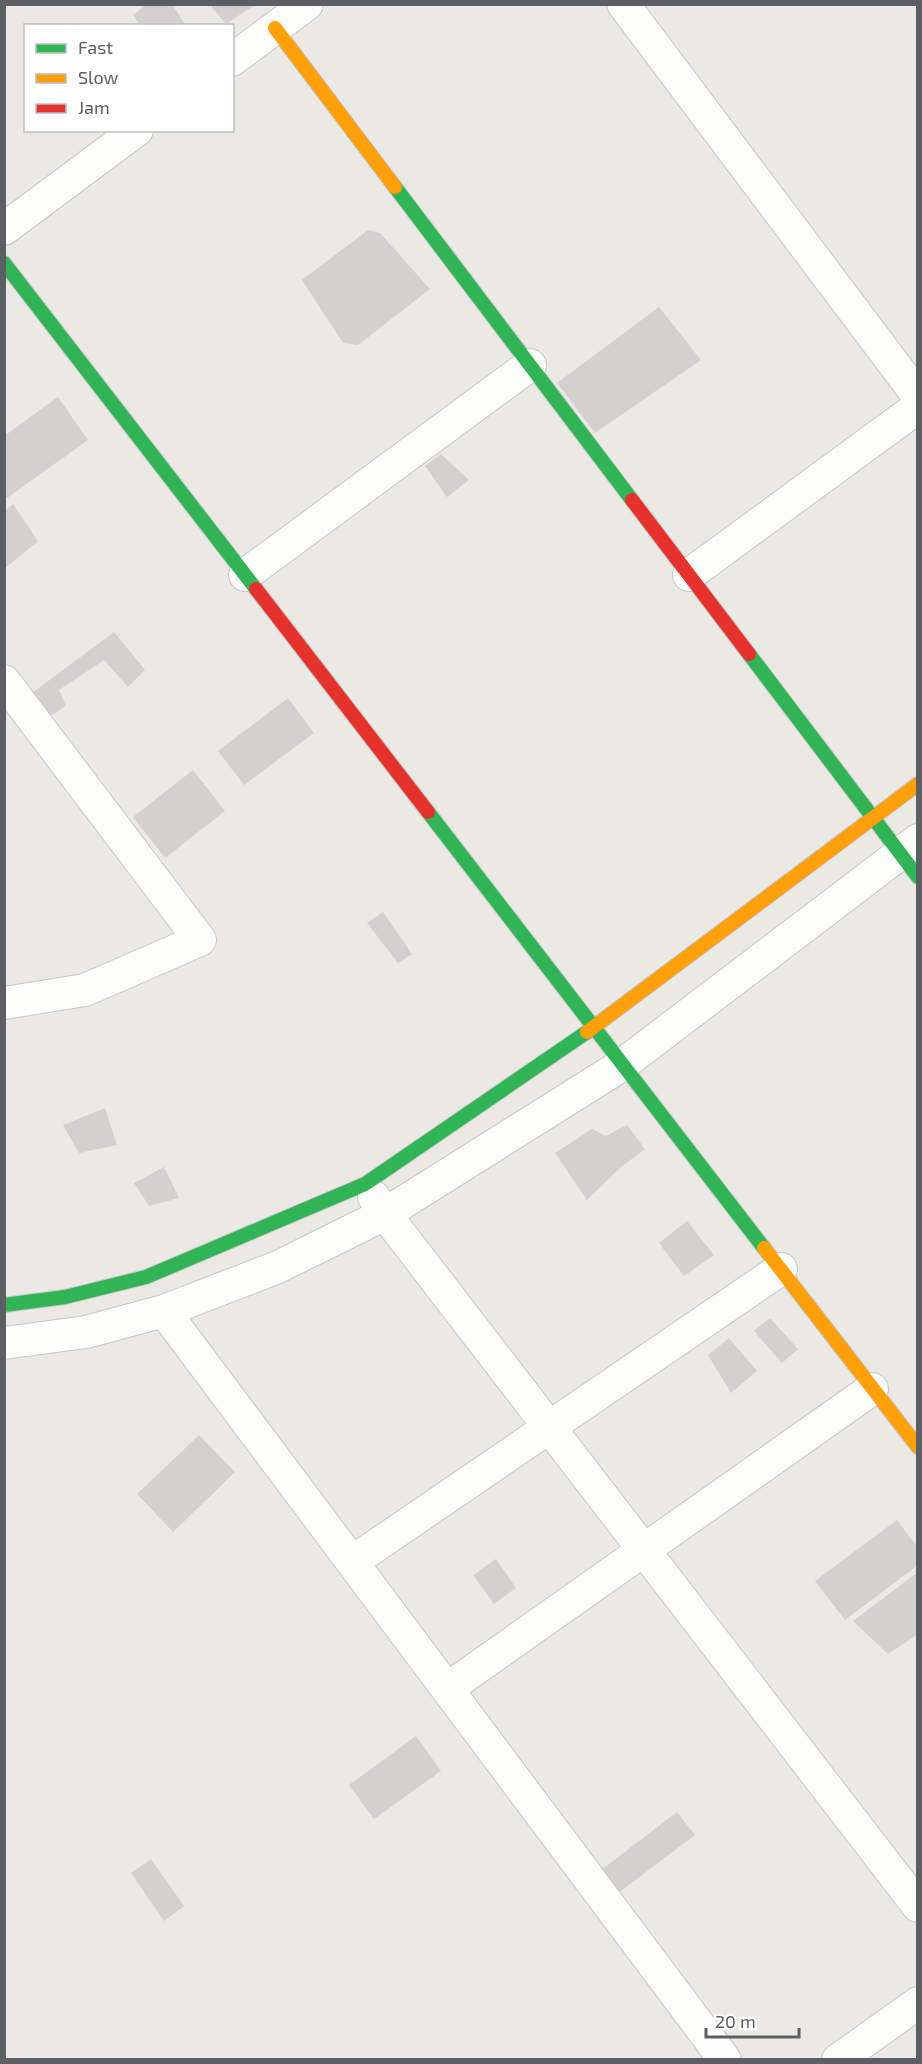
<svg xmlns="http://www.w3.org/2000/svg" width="922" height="2064" viewBox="0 0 922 2064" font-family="'Exo 2',sans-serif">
	<rect width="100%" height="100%" fill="#eae9e4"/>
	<path fill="#d2d1ce" d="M147 4H172L186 26H141L133 15Z
		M210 5H255L226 24Z
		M368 230 380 233 430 289 358 345 343 343 302 280Z
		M659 307 701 360 595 433 557 383Z
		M58 397 88 440 7 498 4 494V436Z
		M441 454 469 480 447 497 425 466Z
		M13 504 38 541 4 569V511Z
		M114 632 145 670 128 687 104 660 59 690 66 706 47 718 32 693Z
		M288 698 314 733 244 785 218 751Z
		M193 770 225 811 165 858 133 817Z
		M383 912 412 954 398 963 367 923Z
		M105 1108 117 1145 79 1153 63 1125Z
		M627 1125 645 1149 620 1168 587 1200 555 1153 592 1129 606 1136Z
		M164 1167 179 1198 149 1206 134 1183Z
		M687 1221 714 1255 684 1276 659 1243Z
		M770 1318 798 1349 782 1363 754 1331Z
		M729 1338 757 1371 731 1393 708 1355Z
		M199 1435 235 1472 173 1532 137 1494Z
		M897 1520 918 1548V1565L845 1620 815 1581Z
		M496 1559 516 1588 494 1604 473 1575Z
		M918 1572V1634L888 1654 853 1621Z
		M416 1736 441 1771 374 1819 349 1785Z
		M677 1812 695 1835 617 1894 600 1871Z
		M151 1859 184 1906 164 1921 131 1873Z"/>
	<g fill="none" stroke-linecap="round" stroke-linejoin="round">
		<defs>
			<path id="street" d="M623 4 918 396
				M232 60 307 4
				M4 229 137 130
				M245 575 530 365
				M689 575 918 407
				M4 681 200 940 85 990 4 1003
				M374 1197 385 1214 918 1906
				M164 1311 725 2060
				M4 1343 86 1332 164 1311 278 1267 385 1214 622 1065 918 840
				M352 1562 781 1269
				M447 1689 872 1389
				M838 2060 918 2003"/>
			<path id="fast" d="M395 187 632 500
				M4 263 256 589
				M749 654 918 877
				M428 812 764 1248
				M4 1305 65 1297 146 1277 365 1184 587 1032"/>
			<path id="slow" d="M275 28 395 187
				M587 1032 918 784
				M764 1248 918 1447"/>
			<path id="jam" d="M632 500 749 654
				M256 589 428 812"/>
		</defs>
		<use href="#street" stroke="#c7c7c7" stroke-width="34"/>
		<use href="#fast" stroke="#c6c7c6" stroke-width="16"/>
		<use href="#slow" stroke="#c6c7c6" stroke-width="16"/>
		<use href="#jam" stroke="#c6c7c6" stroke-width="16"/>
		<use href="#street" stroke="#fcfcfb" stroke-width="32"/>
		<use href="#fast" stroke="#30b455" stroke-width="14"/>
		<use href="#slow" stroke="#ff9f0a" stroke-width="14"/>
		<use href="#jam" stroke="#e5322d" stroke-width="14"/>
	</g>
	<rect width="922" height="2064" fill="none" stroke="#5b5e62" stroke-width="12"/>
	<rect x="24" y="24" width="210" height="108" fill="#ffffff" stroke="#bdbfc0" stroke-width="1.5"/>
	<rect x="36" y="44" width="30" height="9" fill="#30b455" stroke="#bdbfc0" stroke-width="1.5"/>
	<text x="78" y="54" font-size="18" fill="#5b5e62">Fast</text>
	<rect x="36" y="74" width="30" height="9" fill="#ff9f0a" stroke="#bdbfc0" stroke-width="1.5"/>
	<text x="78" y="84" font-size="18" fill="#5b5e62">Slow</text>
	<rect x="36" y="104" width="30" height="9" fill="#e5322d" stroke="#bdbfc0" stroke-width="1.5"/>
	<text x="78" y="114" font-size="18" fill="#5b5e62">Jam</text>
	<path d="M706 2028v9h93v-9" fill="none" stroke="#5b5e62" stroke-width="3"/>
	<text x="715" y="2028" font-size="18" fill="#5b5e62" stroke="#ffffff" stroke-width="4.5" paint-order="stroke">20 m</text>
</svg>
